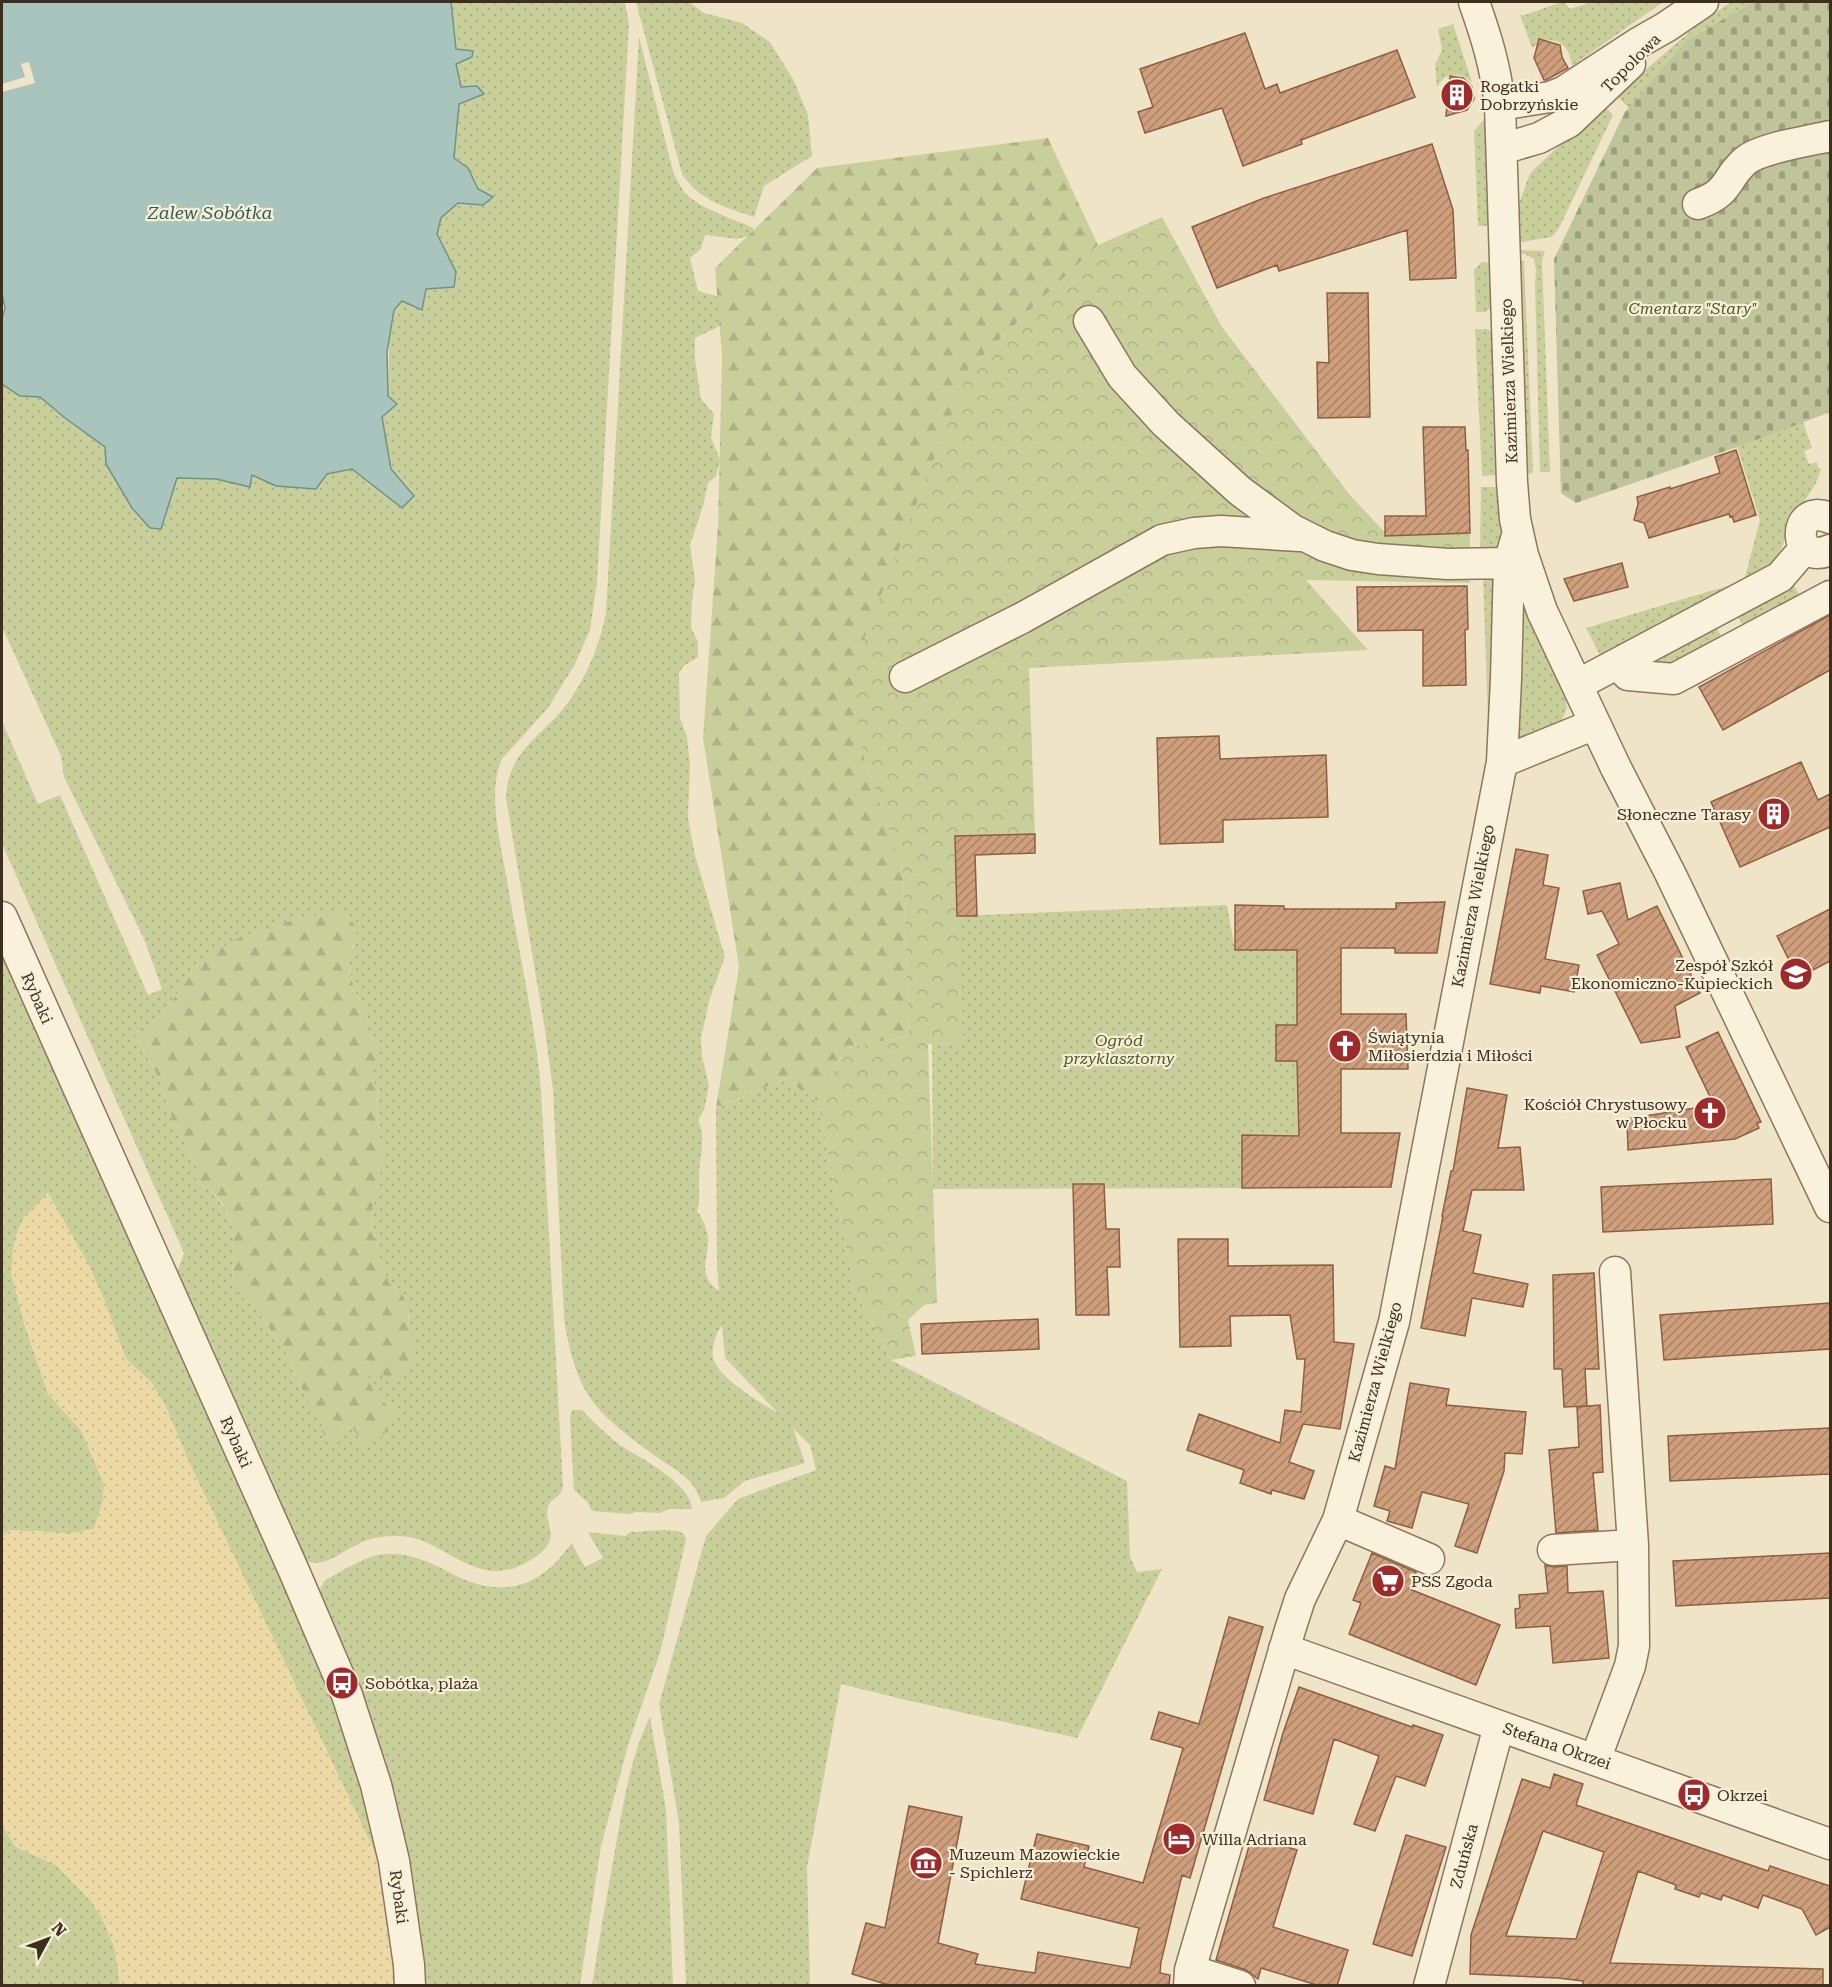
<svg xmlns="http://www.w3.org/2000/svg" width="1832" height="1987" viewBox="0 0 1832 1987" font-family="'Roboto Serif',serif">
	<defs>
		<pattern id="grass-dots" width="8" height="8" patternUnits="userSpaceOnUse" patternTransform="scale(1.5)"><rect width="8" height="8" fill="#c9cf9b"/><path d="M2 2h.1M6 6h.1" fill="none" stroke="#aeb285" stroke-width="1.8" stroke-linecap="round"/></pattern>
		<pattern id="forest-firs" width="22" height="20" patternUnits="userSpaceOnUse" patternTransform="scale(1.5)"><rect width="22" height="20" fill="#c9cf9b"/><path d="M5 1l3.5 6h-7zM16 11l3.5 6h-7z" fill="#aeb285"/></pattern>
		<pattern id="sand-dots" width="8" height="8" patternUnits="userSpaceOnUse" patternTransform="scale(1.5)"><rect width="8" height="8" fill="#ecd9a5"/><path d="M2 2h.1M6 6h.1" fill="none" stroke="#cbbb8e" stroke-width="1.8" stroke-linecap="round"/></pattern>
		<pattern id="cemetery-stones" width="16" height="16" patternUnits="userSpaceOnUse" patternTransform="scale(1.5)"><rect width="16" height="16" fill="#bfc49a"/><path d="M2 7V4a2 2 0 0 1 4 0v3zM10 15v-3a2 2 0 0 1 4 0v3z" fill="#9ca07d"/></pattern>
		<pattern id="park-crowns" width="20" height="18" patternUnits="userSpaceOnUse" patternTransform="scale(1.5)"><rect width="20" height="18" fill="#c9cf9b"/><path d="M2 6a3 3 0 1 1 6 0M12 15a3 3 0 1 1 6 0" fill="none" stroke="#aeb285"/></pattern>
		<pattern id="building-hatch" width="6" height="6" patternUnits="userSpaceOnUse" patternTransform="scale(1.5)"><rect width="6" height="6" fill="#cf9f7d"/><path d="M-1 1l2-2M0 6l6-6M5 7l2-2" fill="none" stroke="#a98266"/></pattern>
	</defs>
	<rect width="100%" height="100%" fill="#f0e4c8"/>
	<path fill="url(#grass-dots)" fill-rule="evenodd" d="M451 2H625L629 24 597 582 590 630 575 664 548 708 502 759C486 794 502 848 508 886 519 954 535 1021 541 1090L563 1486C562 1497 551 1498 548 1507 544 1519 555 1532 549 1543 545 1550 536 1557 529 1561 475 1594 444 1535 397 1536 387 1536 375 1537 365 1541 351 1546 330 1563 316 1563 309 1563 305 1559 300 1555L175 1278 184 1253 2 844V721L38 804 60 795 148 995 162 989 144 939 64 777 61 756 2 627V384L20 396 40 397 65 418 106 447V464L132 508 161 528 177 478 216 479 250 487 251 475 276 486 352 469 414 496 391 469 382 417 396 404 388 396 389 341 394 310 402 301 456 272 437 234 441 218 458 203 483 205 478 189 468 168 454 158 461 88 456 64 472 57 473 51 456 49ZM354 944 348 962 354 990 364 1007V1027L378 1049 367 1072 378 1090 376 1102 380 1139 385 1150 374 1197 371 1222 378 1254 389 1283C406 1293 408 1310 410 1327L376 1373 368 1376 372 1388 395 1415 363 1444 354 1430 349 1427 342 1431 324 1437 322 1422 301 1387 289 1357 255 1307 239 1294 232 1281 234 1241 231 1221 223 1205 212 1192 197 1183 196 1167 172 1118 161 1082 135 1034 160 1017 188 979 199 960Z
		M636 2H689L704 13 742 23 770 42 793 79 808 115 812 156 764 186 754 217C725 207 700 201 682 174Z
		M1561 2H1565L1569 9 1592 2H1663L1572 66C1570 42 1551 32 1532 48L1520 15H1525Z
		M1731 2H1753L1686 41 1629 108 1616 95 1700 23Z
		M1453 24 1472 82C1458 71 1446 72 1437 87L1435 64 1442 50 1438 29Z
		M639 37 673 171C677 180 681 189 688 196 706 211 732 218 753 228L755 234 737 239 705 235 701 249 690 258 698 291 717 296 725 310 724 324 695 338V359L701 399 714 414 711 437 720 460 716 476 708 483 703 506 690 545 695 581 692 600 691 628 698 642V657L685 665 679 672 680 718 687 737 690 764 688 818 695 855 725 957 710 998 701 1038 702 1056 709 1085 704 1110 698 1120C707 1138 699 1157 699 1177 698 1189 701 1199 697 1211 703 1219 707 1228 708 1238 709 1259 696 1275 719 1291L717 1265 716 1108 785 1079 818 1101 854 1288 891 1360 1127 1481 1130 1556 1137 1572 1162 1569 1077 1738 906 1700 841 1684 807 1867 810 1985H686L679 1823 659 1704 706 1536 738 1499 816 1470 810 1445 793 1428 805 1463 745 1481 724 1498 701 1502C694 1479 680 1473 661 1460 598 1414 577 1400 564 1319L553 1090 545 1030 506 798C508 749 543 737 569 701 588 674 600 644 606 612ZM722 1326 725 1358 778 1413C761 1403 718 1378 713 1358 712 1354 713 1347 714 1343 716 1337 717 1331 722 1326Z
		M1603 105 1613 115 1559 228 1552 237 1517 243 1519 204 1530 173Z
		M1486 117 1491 221 1486 226H1478L1474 131Z
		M1516 250 1545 251 1542 261 1550 472H1540L1535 284 1536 270 1534 259 1525 254H1516Z
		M1519 261H1524L1533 473 1528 474Z
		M1482 262 1493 263 1495 304 1486 312H1476L1474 270Z
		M1475 329H1488L1495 337 1498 475 1482 476Z
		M1803 422 1812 448 1804 451 1809 464 1817 462 1818 467 1821 469C1816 488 1808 494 1799 510 1788 530 1782 551 1770 570L1604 663 1586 628 1744 581 1760 520 1737 447Z
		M1481 487H1497L1505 537 1499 550 1480 555Z
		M1483 573H1493L1498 719 1488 721Z
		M1792 581 1801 599 1745 630 1735 612Z
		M1522 602 1565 695 1567 708 1561 722 1516 744Z
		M1714 623 1724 641 1672 669 1636 666Z
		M1227 905 1235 950H1297V1025H1276V1061H1297L1299 1136 1242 1135V1188L933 1189 932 1044 963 1043 957 916Z
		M2 939 338 1703 333 1705 339 1724 345 1723 382 1867 188 1460 165 1405 151 1382 126 1359 102 1295 88 1264 48 1193 24 1218 17 1233 13 1250 24 1323 48 1394 81 1430 104 1484 103 1501 94 1529 68 1534 36 1531 2 1536Z
		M572 1410H582C594 1423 606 1434 620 1445 641 1459 690 1482 692 1509H669L660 1513 636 1512 630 1514 592 1511 588 1503 574 1490 570 1418Z
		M664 1530 678 1531 684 1534 686 1539 682 1558 660 1653 629 1742 601 1846 580 1985H422L319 1591 325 1580C343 1571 364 1556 384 1554 408 1552 428 1561 449 1572 486 1593 526 1595 557 1561 562 1556 566 1549 572 1544L585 1567 603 1558 588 1532 625 1536 630 1532Z
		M650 1717 666 1809 673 1985H592C599 1940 607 1895 615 1850 623 1805 630 1757 650 1717Z
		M2 1825 16 1847 56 1865 89 1899 102 1917 115 1949 120 1985H2Z"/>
	<path fill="url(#forest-firs)" d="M1048 138 1098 245 969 369 864 758 903 871 909 1036 846 1048 818 1101 785 1079 716 1108 739 967 703 738 718 526 722 356 715 268 817 168Z
		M338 911 358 927 348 962 354 990 364 1007V1027L378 1049V1068L367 1072 378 1090 376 1102 380 1139 386 1150 374 1197 371 1222 378 1254 389 1283C395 1287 399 1290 403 1296 408 1306 408 1318 410 1329 413 1342 417 1352 416 1366L396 1379 376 1373 368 1376 372 1388 395 1415C386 1434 384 1438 363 1444L354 1430 349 1427 342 1431 336 1445 329 1443 324 1437 321 1422 301 1387 289 1357 255 1307 239 1294 232 1281 234 1241 231 1221 223 1204 212 1192 197 1183 196 1167 172 1118 161 1082 135 1034 160 1017 188 979 199 960 242 936 297 919Z"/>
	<path fill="url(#sand-dots)" d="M48 1193 88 1264 102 1295 126 1359 151 1382 165 1405 188 1460 382 1867 399 1985H120L115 1949 102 1917 89 1899 56 1865 16 1847 2 1825V1535L10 1530 68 1534 94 1529 103 1501 104 1484 81 1430 48 1394 24 1323 11 1273 13 1250 17 1233 24 1218Z"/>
	<path fill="url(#cemetery-stones)" d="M1753 2H1830V412L1740 446 1576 503 1561 493 1554 259 1625 112 1686 41Z"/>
	<path fill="url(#park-crowns)" d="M1162 217 1222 327 1349 494 1388 536 1470 533V583L1306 580 1368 650 1029 668 1035 834 955 836 963 1043 928 1044 937 1303 924 1305 908 1320 916 1356 891 1360 854 1288 818 1101 846 1048 909 1036 903 871 864 758 851 672 969 369 1098 245Z"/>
	<path fill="#a9c4bc" stroke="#6f938a" stroke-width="1.5" d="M2 2H451L456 49 473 51 472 57 456 64 461 87 477 86 484 94 459 104 454 158 468 168 478 189 493 197 483 205 458 203 441 218 437 234 456 272 454 287 426 289 422 310 402 301 394 310 387 352 388 396 397 404 382 417 391 469 414 496 402 508 352 469 327 474 316 489 276 486 252 475 250 487 216 479 177 478 161 529 150 528 132 508 106 464 105 447 65 418 40 397 20 396 2 384V318L5 308 2 294Z"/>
	<path fill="#f0e4c8" d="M29 62 35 83 2 92V84L25 77 21 64Z"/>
	<path fill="url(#building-hatch)" stroke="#8d5f41" stroke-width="1.5" fill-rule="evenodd" d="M1245 33 1265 89 1277 84 1280 93 1397 50 1415 97 1301 140 1302 144 1243 166 1222 108 1145 133 1138 112 1153 107 1140 69Z
		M1539 39 1560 45 1562 57 1568 68 1546 80H1544L1534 58Z
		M1450 76 1463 78 1468 82 1472 87 1474 99 1467 110 1446 116Z
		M1432 144 1453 210 1456 278 1410 280 1407 230 1279 271 1277 265 1217 288 1192 227 1264 198Z
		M1327 293H1368L1370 417 1318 418 1317 362 1329 363Z
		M1423 427H1465L1466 450H1468L1470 533 1385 536V516H1426Z
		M1736 450 1756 515 1734 522 1732 516 1730 517 1729 514 1649 538 1644 523 1634 520 1638 504 1637 497 1670 487V489L1720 473 1715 457Z
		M1622 563 1628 587 1574 601 1564 579Z
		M1467 586 1468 629 1465 630 1466 685 1423 686V630L1358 631 1357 587Z
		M1830 615V670L1723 730 1699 687Z
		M1219 736 1220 759 1326 755 1328 817 1223 820V842L1160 844 1157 738Z
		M1801 762 1818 800 1830 794V827L1740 867 1711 802Z
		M1035 834V853L975 855 977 916H957L955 836Z
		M1516 849 1548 855 1543 885 1559 888 1545 959 1579 965 1574 992 1541 986 1540 993 1490 984Z
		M1620 883 1628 920 1657 906 1700 993 1675 1006 1680 1037 1641 1043 1597 955 1619 944 1602 911 1588 914 1583 891Z
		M1445 902 1437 953H1395V948H1341V1014H1406L1408 1069H1341V1133H1400L1391 1187 1242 1188V1135L1299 1136 1297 1061H1276V1025H1297V950H1235V905L1284 906V909H1396V903Z
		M1830 909V961L1798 978 1777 936Z
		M1718 1032 1761 1122 1757 1123 1759 1128 1735 1139 1628 1150 1627 1119 1714 1105 1686 1047Z
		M1467 1088 1507 1095 1498 1148 1520 1147 1524 1190H1472L1463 1231 1481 1235 1473 1273 1528 1284 1523 1307 1472 1298 1465 1336 1421 1328 1443 1216H1442L1451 1171H1453Z
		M1771 1179 1773 1224 1603 1232 1601 1187Z
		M1073 1184H1104L1106 1229H1119L1120 1267H1107L1109 1315H1076Z
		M1178 1239H1228V1266L1333 1265 1334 1342 1354 1344 1340 1429 1303 1424 1289 1462 1314 1471 1304 1499 1272 1490 1271 1494 1240 1483 1244 1470 1187 1450 1199 1414 1280 1443 1285 1410 1301 1412 1305 1359H1297L1290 1315 1230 1316 1231 1346 1180 1347Z
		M1594 1273 1599 1369H1585L1587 1406 1564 1407 1562 1369H1554L1553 1275Z
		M1830 1303V1349L1664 1360 1660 1315Z
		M1038 1319 1039 1349 922 1354 921 1324Z
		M1410 1383 1449 1389 1446 1405 1526 1412 1522 1454 1505 1453 1504 1471 1477 1553 1455 1546 1469 1504 1422 1492 1412 1528 1387 1521 1390 1511 1374 1506 1385 1466 1395 1469Z
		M1600 1405 1603 1472 1593 1473 1598 1530 1556 1533 1549 1450 1579 1447 1577 1407Z
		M1830 1428V1474L1670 1481 1668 1436Z
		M1372 1553 1416 1572V1579L1412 1590 1500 1625 1476 1685 1349 1634 1361 1603 1353 1600Z
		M1830 1553V1598L1676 1606 1673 1561Z
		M1545 1565 1554 1567 1567 1566 1568 1593 1603 1591 1609 1658 1553 1663 1550 1626 1516 1628 1515 1609 1520 1608 1519 1595 1548 1593Z
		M1229 1617 1263 1627 1190 1878 1182 1875 1161 1962 1160 1973 1170 1975 1169 1986H892L852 1974 866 1923 885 1928 909 1806 962 1817 938 1943 978 1954 975 1964 1035 1973 1038 1952 1130 1968 1139 1928 1021 1899 1037 1834 1089 1846 1084 1867 1143 1883 1183 1748 1151 1739 1159 1712 1199 1724Z
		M1299 1687 1412 1727 1413 1725 1443 1735 1425 1786 1396 1776 1375 1831 1354 1824 1379 1756 1334 1739 1313 1814 1264 1800 1283 1733Z
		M1554 1774 1583 1784 1576 1805 1768 1871 1770 1866 1830 1886V1927L1816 1935 1802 1909 1763 1895 1758 1908 1723 1895 1721 1900 1701 1893 1699 1897 1675 1889 1676 1885 1638 1871 1610 1963 1823 1969V1986H1595L1583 1985V1981L1558 1978 1470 1974 1471 1935 1522 1779 1550 1788ZM1543 1831 1604 1852 1576 1939 1506 1936Z
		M1406 1835 1446 1847 1412 1956 1373 1944Z
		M1252 1836 1297 1850 1273 1927 1348 1950 1337 1986H1320L1261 1968 1258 1979 1246 1970 1216 1960Z"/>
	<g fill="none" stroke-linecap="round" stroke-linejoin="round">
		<defs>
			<path id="minor" d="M1474 2C1487 39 1495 65 1500 105L1512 482 1515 519 1523 555 1542 611 1616 768 1670 873 1830 1207
				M1500 105 1550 97 1563 92 1638 43 1666 27 1703 2
				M1502 149 1539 138 1569 122 1630 64
				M1698 204C1731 192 1724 180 1745 161 1760 148 1809 141 1830 136
				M1089 321 1122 376 1166 424 1240 491 1293 530 1325 546 1352 555 1378 559 1448 564 1509 563
				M1830 518C1791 501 1791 567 1830 550
				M1617 664 1628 675 1674 679 1830 596
				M905 677 1022 618 1162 540 1194 533 1221 531 1299 536
				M1577 685 1780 577 1805 548
				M1502 762 1595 724
				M2 917 294 1571 347 1695 376 1785 394 1861 409 1965 410 1986
				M1338 1520 1429 1559
				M1553 1550 1633 1545
				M1284 1649 1830 1844
				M1595 1760 1630 1666 1634 1646 1633 1545 1615 1272
				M1190 1970 1240 1986
				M1189 1986 1190 1970 1290 1630 1300 1599 1338 1520 1394 1322 1502 762 1506 679 1509 563 1518 532
				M1429 1986 1499 1726"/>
		</defs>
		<use href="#minor" stroke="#8d765c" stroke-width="33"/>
		<use href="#minor" stroke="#faf1dc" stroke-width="30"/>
	</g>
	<defs>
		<symbol id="building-disc" viewBox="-11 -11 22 22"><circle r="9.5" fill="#9e2a2b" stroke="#f7eed8"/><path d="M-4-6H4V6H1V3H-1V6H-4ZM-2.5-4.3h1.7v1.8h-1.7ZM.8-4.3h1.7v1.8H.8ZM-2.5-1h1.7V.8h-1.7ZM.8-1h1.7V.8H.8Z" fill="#fff"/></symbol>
		<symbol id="school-disc" viewBox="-11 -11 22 22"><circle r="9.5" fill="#9e2a2b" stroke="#f7eed8"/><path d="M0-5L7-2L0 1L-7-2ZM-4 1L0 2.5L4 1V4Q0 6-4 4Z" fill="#fff"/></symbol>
		<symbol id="church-disc" viewBox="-11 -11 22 22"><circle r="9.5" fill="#9e2a2b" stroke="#f7eed8"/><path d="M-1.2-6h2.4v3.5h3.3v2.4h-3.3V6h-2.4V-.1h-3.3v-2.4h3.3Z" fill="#fff"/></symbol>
		<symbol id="supermarket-disc" viewBox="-11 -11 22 22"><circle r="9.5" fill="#9e2a2b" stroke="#f7eed8"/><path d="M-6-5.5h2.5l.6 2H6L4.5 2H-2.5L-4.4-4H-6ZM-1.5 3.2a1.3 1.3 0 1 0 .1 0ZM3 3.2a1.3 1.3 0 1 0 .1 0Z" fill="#fff"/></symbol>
		<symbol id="bus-disc" viewBox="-11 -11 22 22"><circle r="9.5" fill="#9e2a2b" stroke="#f7eed8"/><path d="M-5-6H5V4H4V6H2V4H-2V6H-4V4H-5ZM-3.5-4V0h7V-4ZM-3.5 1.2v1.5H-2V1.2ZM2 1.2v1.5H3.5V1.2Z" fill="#fff"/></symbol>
		<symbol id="hotel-disc" viewBox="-11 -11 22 22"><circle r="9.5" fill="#9e2a2b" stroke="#f7eed8"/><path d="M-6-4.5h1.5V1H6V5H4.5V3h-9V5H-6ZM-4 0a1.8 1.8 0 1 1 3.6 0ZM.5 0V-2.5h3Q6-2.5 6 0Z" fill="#fff"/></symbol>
		<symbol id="museum-disc" viewBox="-11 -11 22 22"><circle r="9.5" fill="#9e2a2b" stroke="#f7eed8"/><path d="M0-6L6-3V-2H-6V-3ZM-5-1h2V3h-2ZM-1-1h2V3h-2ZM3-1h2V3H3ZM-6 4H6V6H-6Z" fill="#fff"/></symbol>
	</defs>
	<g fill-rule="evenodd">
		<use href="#building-disc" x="1438" y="76" width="38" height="38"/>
		<use href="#building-disc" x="1755" y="795" width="38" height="38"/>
		<use href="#school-disc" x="1777" y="955" width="38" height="38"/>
		<use href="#church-disc" x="1326" y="1027" width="38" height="38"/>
		<use href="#church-disc" x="1691" y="1094" width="38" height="38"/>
		<use href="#supermarket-disc" x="1369" y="1562" width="38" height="38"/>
		<use href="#bus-disc" x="323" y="1664" width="38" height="38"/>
		<use href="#bus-disc" x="1675" y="1776" width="38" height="38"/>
		<use href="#hotel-disc" x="1160" y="1820" width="38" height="38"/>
		<use href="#museum-disc" x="907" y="1844" width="38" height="38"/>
	</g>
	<g text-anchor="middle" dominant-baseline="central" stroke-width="4.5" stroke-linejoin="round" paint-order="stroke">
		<g font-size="16" fill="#3d2e20" stroke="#f7eed8">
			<text transform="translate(1631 63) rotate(-45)">Topolowa</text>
			<text transform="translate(1509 381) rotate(-92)">Kazimierza Wielkiego</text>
			<text transform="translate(1473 906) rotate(-79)">Kazimierza Wielkiego</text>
			<text transform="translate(37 998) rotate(66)">Rybaki</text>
			<text transform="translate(1375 1382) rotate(-75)">Kazimierza Wielkiego</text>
			<text transform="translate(236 1442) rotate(66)">Rybaki</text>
			<text transform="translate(1557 1746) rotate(19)">Stefana Okrzei</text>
			<text transform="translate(1464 1856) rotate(-75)">Zduńska</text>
			<text transform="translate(399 1897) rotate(82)">Rybaki</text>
		</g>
		<g font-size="16" fill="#3d2e20" stroke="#f7eed8" text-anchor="start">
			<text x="1480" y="86">Rogatki<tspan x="1480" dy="18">Dobrzyńskie</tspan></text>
			<text x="1751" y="814" text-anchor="end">Słoneczne Tarasy</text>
			<text x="1773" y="965" text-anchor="end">Zespół Szkół<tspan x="1773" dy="18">Ekonomiczno-Kupieckich</tspan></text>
			<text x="1368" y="1037">Świątynia<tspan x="1368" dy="18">Miłosierdzia i Miłości</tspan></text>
			<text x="1687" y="1104" text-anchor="end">Kościół Chrystusowy<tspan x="1687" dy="18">w Płocku</tspan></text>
			<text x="1411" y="1581">PSS Zgoda</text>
			<text x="365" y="1683">Sobótka, plaża</text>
			<text x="1717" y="1795">Okrzei</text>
			<text x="1202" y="1839">Willa Adriana</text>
			<text x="949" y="1854">Muzeum Mazowieckie<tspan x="949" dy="18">- Spichlerz</tspan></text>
		</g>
		<g font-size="16" font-style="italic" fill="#4d5a26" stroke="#f7eed8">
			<text x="1693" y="308">Cmentarz "Stary"</text>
			<text x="1119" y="1040">Ogród<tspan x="1119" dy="18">przyklasztorny</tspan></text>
		</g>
		<g font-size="18" font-style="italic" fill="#2f5d5a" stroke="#f7eed8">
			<text x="210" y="212">Zalew Sobótka</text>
		</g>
	</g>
	<rect width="1832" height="1987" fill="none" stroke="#3d2e20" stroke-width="6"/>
	<g transform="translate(48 1939) rotate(49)" stroke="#f7eed8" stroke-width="4.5" paint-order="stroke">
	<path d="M0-4.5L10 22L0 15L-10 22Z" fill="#3d2e20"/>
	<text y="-9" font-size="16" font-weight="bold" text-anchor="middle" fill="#3d2e20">N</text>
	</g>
</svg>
